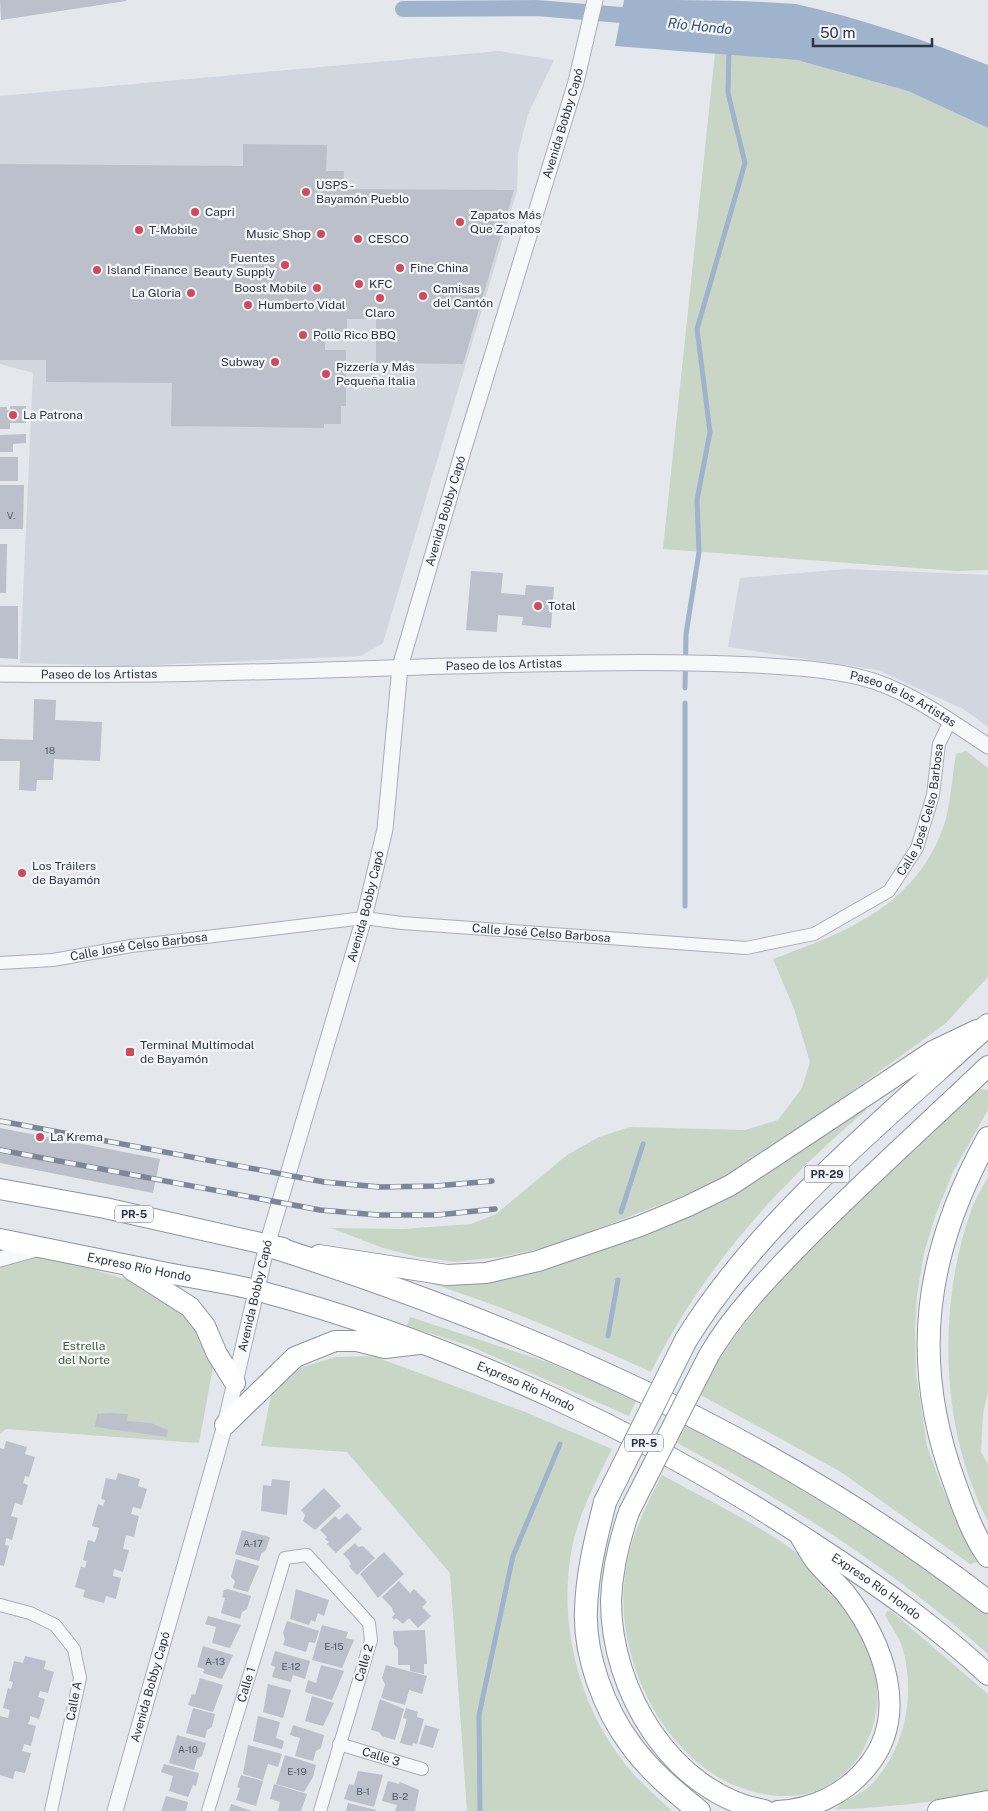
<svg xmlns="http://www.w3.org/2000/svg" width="988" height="1811" viewBox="0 0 988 1811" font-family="'Public Sans',sans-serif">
	<rect width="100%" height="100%" fill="#e4e7ec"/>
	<path fill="#d2d6de" d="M499 51 554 60 528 114 518 153 517 191 383 643 361 656 127 666 20 663 33 373 0 364V96Z
		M846 569 988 575V727L963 709 878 670 728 647 740 578Z"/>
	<path fill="#c9d6c5" d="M715 53 797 60 908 91 988 128V570L956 571 663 549Z
		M966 751 988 768V977L945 1024 755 1161 698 1190 592 1231 543 1248 501 1257 455 1262 418 1257 383 1248 331 1228 403 1229 471 1224 496 1214 567 1155 599 1137 630 1127 745 1130 778 1120 802 1088 810 1062 794 1009 773 959C847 932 918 905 945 822 951 801 952 776 956 754Z
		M981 1089 988 1090V1110L953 1172 936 1214 924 1253 917 1295 915 1330 916 1374 927 1446 941 1485 977 1562 970 1564 841 1472 701 1395 722 1353 796 1257 971 1092Z
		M866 1106V1110C777 1187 704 1266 651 1372 576 1338 502 1305 423 1281L590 1250Z
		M988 1177V1392L983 1414 981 1452 988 1464V1521C940 1430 937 1306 971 1211 975 1199 982 1188 988 1177Z
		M0 1250 67 1262 139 1283 191 1321 213 1367 199 1443 6 1429 0 1434Z
		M410 1317 547 1362 637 1399 629 1416 467 1345 407 1326Z
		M373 1356 525 1412 612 1449C596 1481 579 1513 572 1548 558 1620 577 1701 622 1760 636 1779 655 1795 672 1811H467L450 1573 347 1452 261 1446 271 1395 294 1370 335 1357Z
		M686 1425 842 1511 988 1612V1654C894 1570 788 1502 677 1443Z
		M662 1475C714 1504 773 1530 818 1570 832 1584 842 1600 852 1617 875 1660 888 1698 866 1744 853 1773 821 1796 789 1796 684 1798 616 1677 624 1584 627 1544 644 1509 662 1475Z
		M887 1611H891L988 1694V1793C962 1799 855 1811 835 1809 845 1798 863 1795 873 1783 906 1747 916 1692 902 1646 898 1635 890 1625 885 1615Z"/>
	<path fill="#9fb4cc" d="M624 0C676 0 746 0 796 4 860 18 927 41 988 65V128L908 91 797 60 615 46Z"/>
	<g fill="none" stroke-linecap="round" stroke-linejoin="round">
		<path stroke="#9fb4cc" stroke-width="5" d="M685 688 686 634 699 552 697 500 710 432 697 329 745 163 728 93 729 48
			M685 703V906
			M621 1212 643 1144
			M608 1336 618 1280
			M480 1811 479 1715 513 1556 560 1444"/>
		<path stroke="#9fb4cc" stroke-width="16" d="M403 9 537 8 621 15"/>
	</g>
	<path fill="#bbc0ca" d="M0 0H126V1L1 20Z
		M243 144 327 145 326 171H344L343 189 514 190 463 364 376 363V319H347V332H325V350H346V406H341V424H324V428L171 426 172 383 46 382V360H0V164L243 166Z
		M10 406H26V423H10V429H0V407H7V410H10Z
		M26 434V443L13 444V452H0V435Z
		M0 457H18V481H0Z
		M0 485H24L23 529H0Z
		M0 544H7L6 593H0Z
		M471 571 503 573 501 593 525 595 526 585 554 587 551 628 522 625 523 617 498 615 497 632 466 630Z
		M0 606H18V659L0 658Z
		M34 699 56 700 55 720 102 722 100 761 54 759 53 780H37L36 791 19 790 20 761H0V739L33 740Z
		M0 1128 160 1159 153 1193 0 1163Z
		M109 1413 128 1414 127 1421 151 1423 168 1430 167 1437 95 1427 97 1414Z
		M6 1441 27 1447 25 1454 35 1457 29 1477 25 1476 24 1480 23 1483 28 1485 22 1505 15 1503 11 1516 18 1518 12 1540 6 1538 5 1545 9 1546 4 1566 0 1565V1448L4 1449Z
		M118 1473 140 1479 138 1486 147 1489 141 1509 133 1507 131 1514 139 1516 134 1537 126 1535 123 1549 129 1550 123 1572 114 1569 113 1576 121 1578 116 1599 106 1596 104 1603 83 1597 85 1590 75 1587 81 1566 85 1568 87 1561 83 1560 88 1540 95 1542 97 1536 99 1528 92 1526 98 1504 103 1506 105 1500 101 1499 106 1478 116 1480Z
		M272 1479 290 1481 287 1515 261 1511 263 1485 271 1486Z
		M324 1488 341 1506 315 1530 303 1521 305 1515 301 1510Z
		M347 1513 362 1529 336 1553 327 1544 329 1542 325 1539 327 1537 320 1530 335 1516 339 1520Z
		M242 1530 270 1537 266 1550 261 1554 259 1561 235 1554Z
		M355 1543 358 1547 363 1546 375 1558 357 1575 349 1566 351 1564 349 1560 343 1554Z
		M384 1552 404 1574 378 1598 360 1574Z
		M236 1559 259 1566 248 1592 233 1588 235 1581 231 1577Z
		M399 1581 410 1593 414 1589 427 1602 422 1607 431 1616 418 1628 409 1618 403 1624 396 1618 394 1620 392 1617 395 1614 392 1610 393 1609 382 1597Z
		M228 1589 251 1596 247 1609 242 1612 240 1619 221 1613 225 1598 222 1597 224 1590Z
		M296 1589 329 1600 324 1616 318 1613 315 1622 311 1620 309 1625 290 1619Z
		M208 1616 241 1625 230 1648 212 1643 216 1627 205 1624Z
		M287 1621 319 1631 315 1643 309 1642 306 1652 283 1645 285 1639 283 1633Z
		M322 1625 348 1632 346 1638 354 1640 342 1668 312 1660Z
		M425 1630 427 1664H424V1674L410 1671V1665H398V1649L394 1644 393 1631Z
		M203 1646 233 1655 222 1679 203 1673 204 1669 197 1667Z
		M275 1651 310 1661 305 1679 293 1675 291 1682 272 1677 275 1667 271 1665Z
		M25 1656 46 1661 44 1669 54 1672 48 1693 40 1691 38 1697 45 1699 39 1719 30 1716V1719L28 1724 36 1726 31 1746 24 1744 22 1751 31 1753 25 1773 15 1771 13 1779 0 1775V1716L8 1718 10 1710 3 1708 8 1688 11 1689 13 1682 9 1681 14 1661 23 1663Z
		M321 1665 344 1671 332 1700 305 1692 308 1680 316 1683Z
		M386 1665 427 1676 422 1694 409 1690 405 1705 381 1698 385 1684 382 1678Z
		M200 1678 223 1685 213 1712 188 1705 192 1694 195 1695Z
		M268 1684 291 1690 283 1718 263 1712Z
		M312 1696 334 1703 323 1726 305 1721Z
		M380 1699 404 1709 395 1740 382 1736 379 1732 371 1730Z
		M193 1708 215 1714 212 1727 207 1730 205 1738 186 1733Z
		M406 1708 418 1712 417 1717 424 1719 417 1744 413 1743 412 1746 400 1743 407 1719 403 1718Z
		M258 1716 280 1722 276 1738 284 1741 282 1749 253 1741Z
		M293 1725 324 1735 321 1748 316 1751 313 1761 295 1756 300 1738 290 1735Z
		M425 1725 439 1729 433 1748 419 1744Z
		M177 1735 206 1743 202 1756 197 1759 194 1770 169 1763Z
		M248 1745 282 1754 278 1767 268 1764 263 1780 243 1774Z
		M285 1755 316 1765 313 1777 304 1792 276 1784Z
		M164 1764 199 1773 196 1786 193 1785 188 1797 169 1791 173 1776 161 1772Z
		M358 1771 383 1775 374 1807 344 1799 349 1784 354 1785Z
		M241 1775 263 1781 256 1806 236 1800 240 1788 237 1787Z
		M388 1781 399 1784 400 1782 419 1790 415 1811H395L397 1805 382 1801Z
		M274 1784 307 1794 301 1811H278L280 1802 270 1799Z
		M166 1796 188 1802 186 1811H161Z
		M348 1803 376 1810V1811H346Z
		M231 1804 252 1811H229Z"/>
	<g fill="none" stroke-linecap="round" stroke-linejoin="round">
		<defs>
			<g id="minor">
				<path id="s1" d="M0 963 53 960 131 946 364 918 402 923 746 948 814 934 889 891 917 848 933 795 939 744 950 721"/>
				<path d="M0 1605 30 1613 55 1625 74 1649 80 1678 51 1811"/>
				<path id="s2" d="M339 1744 422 1769"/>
				<path id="s3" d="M208 1811 285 1558 307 1555 369 1623 371 1640 320 1811"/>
			</g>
			<g id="tertiary">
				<path id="s4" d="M0 674C177 677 354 668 531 664 606 662 680 661 754 665 789 667 825 669 859 677 906 688 948 720 988 746"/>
				<path d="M0 1259 39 1248"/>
				<path id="s5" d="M115 1811 225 1425 267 1245 364 918 385 829 400 667 463 451 576 82 595 0"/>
			</g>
			<g id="trunk">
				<path d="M0 1189 105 1208 283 1248"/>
				<path id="s6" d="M0 1239C56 1250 111 1262 167 1273 198 1279 229 1283 259 1291 456 1343 653 1436 822 1549 880 1587 937 1627 988 1675"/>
				<path d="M319 1255 447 1275 486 1273 538 1261 640 1226 688 1206 731 1185 933 1051 977 1030"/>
				<path d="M132 1270 190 1307 205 1326 217 1354 235 1383"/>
				<path d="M709 1355C735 1311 773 1273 809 1236 867 1178 928 1123 988 1066"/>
				<path d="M225 1425 295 1357 335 1341H357L385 1348 419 1344"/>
				<path d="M629 1512C619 1541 612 1570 611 1601 611 1691 671 1791 762 1810"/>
				<path d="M778 1811C813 1809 845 1794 867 1767 911 1714 883 1642 846 1594 837 1583 826 1574 817 1563 811 1556 806 1546 801 1538"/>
			</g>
			<path id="motorway" d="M988 1138C925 1252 909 1360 955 1484 964 1509 973 1535 988 1556
				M267 1245C524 1327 775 1436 988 1602
				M686 1340C759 1221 885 1119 988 1025
				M605 1502C596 1538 587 1573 586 1610 584 1655 604 1709 631 1745 650 1771 674 1791 699 1811
				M746 1807 764 1811
				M939 1811 988 1802"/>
		</defs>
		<use href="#minor" stroke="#a9aeb7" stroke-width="14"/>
		<use href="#tertiary" stroke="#a9aeb7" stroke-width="17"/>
		<use href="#trunk" stroke="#8b94a3" stroke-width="22"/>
		<use href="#motorway" stroke="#8b94a3" stroke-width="24"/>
		<use href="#minor" stroke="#f7f8fa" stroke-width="12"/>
		<use href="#tertiary" stroke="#f7f8fa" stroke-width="15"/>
		<use href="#trunk" stroke="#fff" stroke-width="20"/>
		<use href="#motorway" stroke="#fff" stroke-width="22"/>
		<defs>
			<path id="rail" d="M0 1121 324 1182 380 1187 436 1186 492 1181
				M0 1150 320 1210 378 1215H437L495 1209"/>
		</defs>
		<use href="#rail" stroke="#7d8696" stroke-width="5.5"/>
		<use href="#rail" stroke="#f4f6f9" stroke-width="4" stroke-dasharray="11" stroke-linecap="butt"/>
		<defs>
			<path id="trunk-bridge" d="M629 1512 709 1355"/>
			<path id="motorway-bridge" d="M605 1502 686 1340"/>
		</defs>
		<use href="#trunk-bridge" stroke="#8b94a3" stroke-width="22" stroke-linecap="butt"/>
		<use href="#motorway-bridge" stroke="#8b94a3" stroke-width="24" stroke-linecap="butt"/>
		<use href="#trunk-bridge" stroke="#fff" stroke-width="20"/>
		<use href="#motorway-bridge" stroke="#fff" stroke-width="22"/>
	</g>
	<g fill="#d1495b" stroke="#f4f6f9" stroke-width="2">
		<circle cx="306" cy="192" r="5"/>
		<circle cx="195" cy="212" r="5"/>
		<circle cx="460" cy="222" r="5"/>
		<circle cx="139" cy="230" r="5"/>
		<circle cx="321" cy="234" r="5"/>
		<circle cx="358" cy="239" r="5"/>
		<circle cx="285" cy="265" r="5"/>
		<circle cx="400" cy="268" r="5"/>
		<circle cx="97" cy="270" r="5"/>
		<circle cx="359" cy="284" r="5"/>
		<circle cx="317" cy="288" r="5"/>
		<circle cx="191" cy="293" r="5"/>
		<circle cx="423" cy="296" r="5"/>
		<circle cx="380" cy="298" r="5"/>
		<circle cx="248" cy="305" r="5"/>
		<circle cx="303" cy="335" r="5"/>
		<circle cx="275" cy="362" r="5"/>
		<circle cx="326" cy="374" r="5"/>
		<circle cx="13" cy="415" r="5"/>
		<circle cx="538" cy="606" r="5"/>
		<circle cx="22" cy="873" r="5"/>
		<rect x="125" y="1047" width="10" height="10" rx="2.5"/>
		<circle cx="40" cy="1137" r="5"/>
	</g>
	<g text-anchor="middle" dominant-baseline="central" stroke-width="4.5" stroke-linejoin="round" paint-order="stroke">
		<g font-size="10" fill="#4f5766">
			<text x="11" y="515">V.</text>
			<text x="50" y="750">18</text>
			<text x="253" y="1543">A-17</text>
			<text x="334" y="1646">E-15</text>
			<text x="215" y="1661">A-13</text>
			<text x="291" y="1666">E-12</text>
			<text x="188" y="1749">A-10</text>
			<text x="297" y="1771">E-19</text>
			<text x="363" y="1791">B-1</text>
			<text x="400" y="1796">B-2</text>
		</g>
		<g fill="#f4f6f9" stroke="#676e7b" stroke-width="1">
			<rect x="804.5" y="1165.5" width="45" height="17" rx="4"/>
			<rect x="115" y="1205.5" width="38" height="17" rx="4"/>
			<rect x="625" y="1434.5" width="38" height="17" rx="4"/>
		</g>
		<g font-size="11" font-weight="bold" fill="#2b3445">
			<text x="827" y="1174">PR-29</text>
			<text x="134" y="1214">PR-5</text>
			<text x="644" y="1443">PR-5</text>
		</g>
		<g font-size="12" fill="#2b3445" stroke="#f4f6f9">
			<text stroke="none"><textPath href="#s5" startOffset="1749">Avenida Bobby Capó</textPath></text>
			<text stroke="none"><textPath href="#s5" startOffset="1344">Avenida Bobby Capó</textPath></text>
			<text stroke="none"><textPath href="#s4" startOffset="504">Paseo de los Artistas</textPath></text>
			<text stroke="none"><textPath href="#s4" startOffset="99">Paseo de los Artistas</textPath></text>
			<text stroke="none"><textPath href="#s4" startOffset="909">Paseo de los Artistas</textPath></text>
			<text stroke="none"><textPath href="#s1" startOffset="995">Calle José Celso Barbosa</textPath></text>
			<text stroke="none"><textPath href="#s5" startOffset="939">Avenida Bobby Capó</textPath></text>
			<text stroke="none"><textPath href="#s1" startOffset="545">Calle José Celso Barbosa</textPath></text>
			<text stroke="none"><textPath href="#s1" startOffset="140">Calle José Celso Barbosa</textPath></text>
			<text stroke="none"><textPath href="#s6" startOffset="142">Expreso Río Hondo</textPath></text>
			<text stroke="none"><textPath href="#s5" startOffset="534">Avenida Bobby Capó</textPath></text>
			<text stroke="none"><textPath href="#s6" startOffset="548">Expreso Río Hondo</textPath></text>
			<text stroke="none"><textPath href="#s6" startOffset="952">Expreso Río Hondo</textPath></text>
			<text transform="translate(364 1663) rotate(-74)">Calle 2</text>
			<text stroke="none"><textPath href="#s3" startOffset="132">Calle 1</textPath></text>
			<text stroke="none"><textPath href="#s5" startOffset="129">Avenida Bobby Capó</textPath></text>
			<text transform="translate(74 1701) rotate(-79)">Calle A</text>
			<text stroke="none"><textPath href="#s2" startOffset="44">Calle 3</textPath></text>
		</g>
		<g font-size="12" fill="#2b3445" stroke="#f4f6f9" text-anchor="start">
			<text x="316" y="185">USPS -<tspan x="316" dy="14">Bayamón Pueblo</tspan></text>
			<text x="205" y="212">Capri</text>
			<text x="470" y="215">Zapatos Más<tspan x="470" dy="14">Que Zapatos</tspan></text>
			<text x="149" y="230">T-Mobile</text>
			<text x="311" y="234" text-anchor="end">Music Shop</text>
			<text x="368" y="239">CESCO</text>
			<text x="275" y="258" text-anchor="end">Fuentes<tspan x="275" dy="14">Beauty Supply</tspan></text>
			<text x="410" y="268">Fine China</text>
			<text x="107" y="270">Island Finance</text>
			<text x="369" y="284">KFC</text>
			<text x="307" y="288" text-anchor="end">Boost Mobile</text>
			<text x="433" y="289">Camisas<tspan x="433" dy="14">del Cantón</tspan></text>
			<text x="181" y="293" text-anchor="end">La Gloria</text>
			<text x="258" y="305">Humberto Vidal</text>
			<text x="380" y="313" text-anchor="middle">Claro</text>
			<text x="313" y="335">Pollo Rico BBQ</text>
			<text x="265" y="362" text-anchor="end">Subway</text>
			<text x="336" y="367">Pizzería y Más<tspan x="336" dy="14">Pequeña Italia</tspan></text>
			<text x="23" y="415">La Patrona</text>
			<text x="548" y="606">Total</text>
			<text x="32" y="866">Los Tráilers<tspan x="32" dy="14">de Bayamón</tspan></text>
			<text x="140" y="1045">Terminal Multimodal<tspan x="140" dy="14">de Bayamón</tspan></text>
			<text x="50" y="1137">La Krema</text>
		</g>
		<g font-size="12" fill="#3f6138" stroke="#f4f6f9">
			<text x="84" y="1346">Estrella<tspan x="84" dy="14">del Norte</tspan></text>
		</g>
		<g font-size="14" font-style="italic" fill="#34527a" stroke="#f4f6f9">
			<text transform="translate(700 26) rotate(6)">Río Hondo</text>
		</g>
	</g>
	<path d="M813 38v8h119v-8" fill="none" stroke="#2b3445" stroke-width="2.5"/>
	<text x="820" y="38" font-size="15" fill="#2b3445" stroke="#f4f6f9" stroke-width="4" paint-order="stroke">50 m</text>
</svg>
